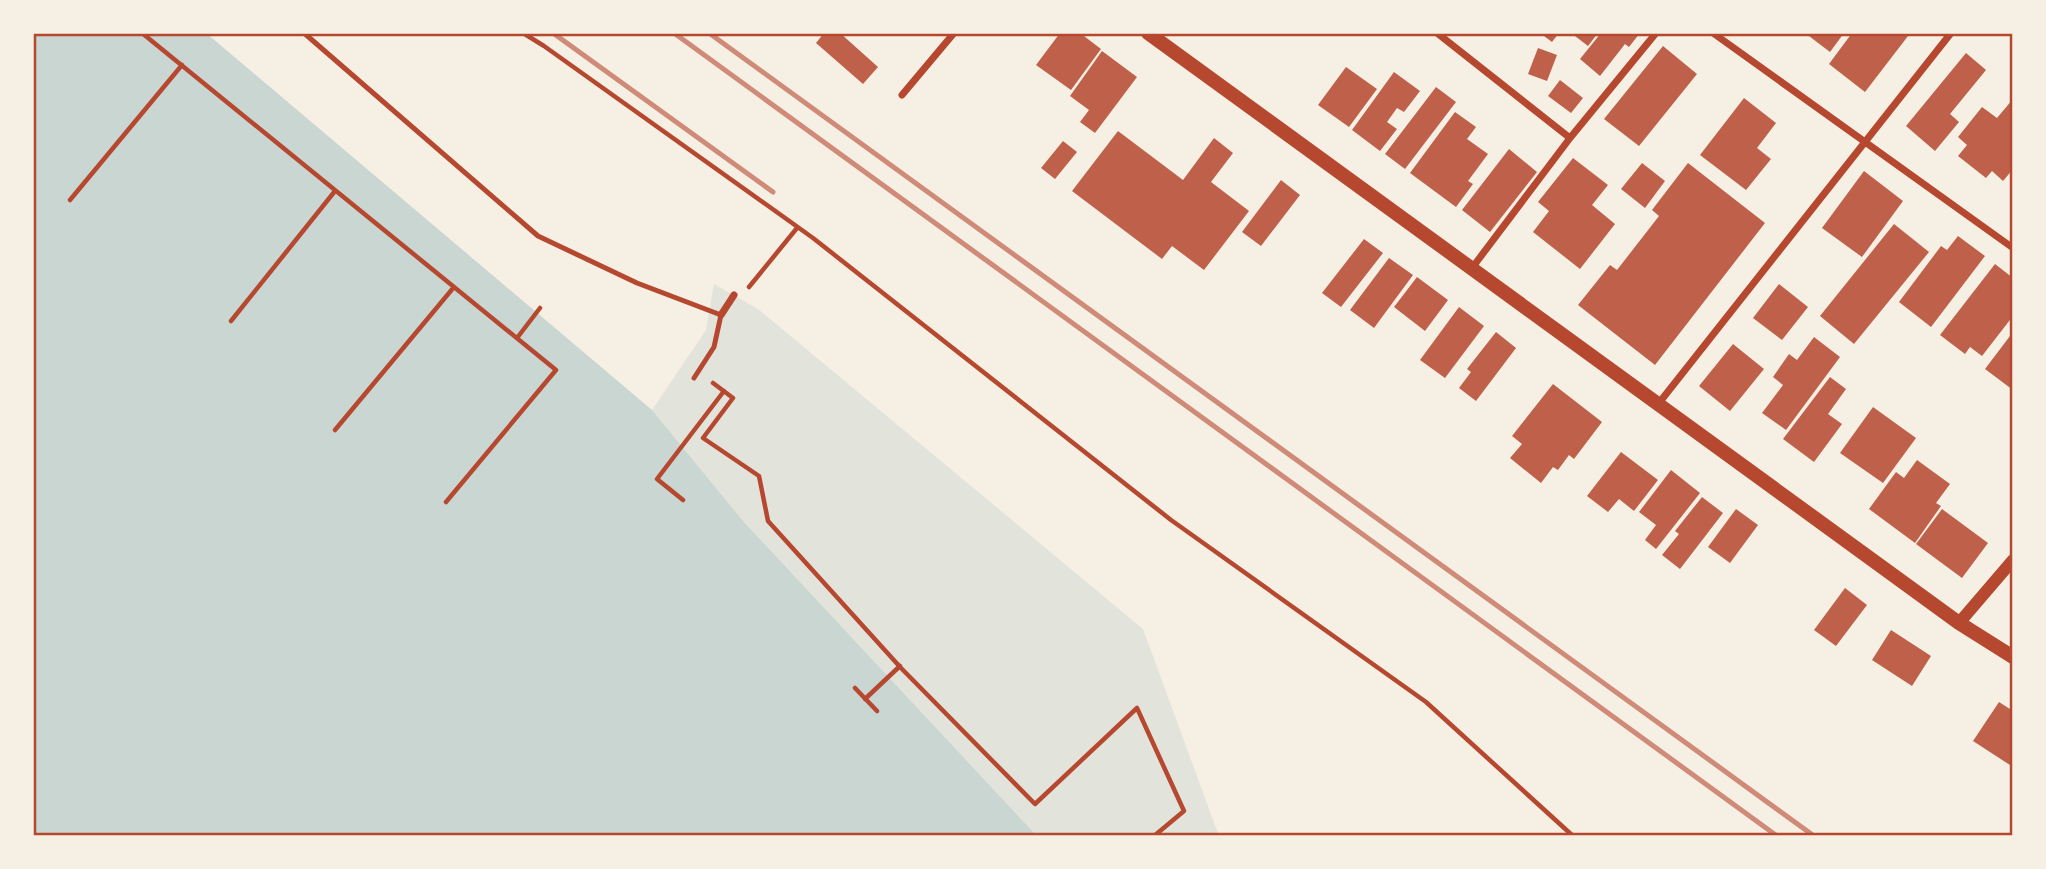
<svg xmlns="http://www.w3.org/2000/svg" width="2046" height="869" viewBox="0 0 2046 869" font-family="Mulish,sans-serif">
	<rect width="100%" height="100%" fill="#f6efe4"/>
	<path fill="#e2e4dc" d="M714 284 758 309 1143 629 1219 836H1037L744 522 652 410 706 330Z"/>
	<path fill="#c9d6d2" d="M33 33H206L652 410 744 522 1037 836H33Z"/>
	<path fill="#bf614a" d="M824 33H840L878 67 863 84 816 43Z
		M1060 33H1080L1101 49 1071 90 1036 65Z
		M1540 33H1559L1552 42Z
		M1571 33H1598L1588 46Z
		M1601 33H1640L1629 47 1625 44 1600 76 1580 59Z
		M1805 33H1844L1830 52Z
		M1852 33H1905L1908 36 1865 92 1829 64Z
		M1663 46 1697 74 1639 146 1604 119Z
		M1538 48 1557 55 1547 81 1528 74Z
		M1102 51 1137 77 1095 133 1080 122 1089 110 1070 96Z
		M1966 53 1986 70 1950 114 1959 122 1935 151 1906 126Z
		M1346 67 1377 89 1349 127 1318 105Z
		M1394 72 1420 91 1404 112 1397 108 1387 122 1397 129 1380 151 1352 130Z
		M1560 80 1583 98 1571 113 1548 96Z
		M1436 87 1456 102 1405 169 1385 154Z
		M1744 98 1776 123 1757 148 1771 159 1746 190 1700 155Z
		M2013 99V169L2003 181 1992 171 1986 178 1958 156 1967 145 1958 137 1982 107 1997 118Z
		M1455 112 1476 127 1467 139 1488 154 1468 181 1473 184 1456 207 1410 173Z
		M1118 131 1183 180 1214 138 1233 153 1211 182 1249 211 1204 270 1172 246 1162 259 1072 191Z
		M1063 141 1077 152 1055 179 1041 168Z
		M1509 149 1537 172 1490 232 1462 210Z
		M1573 158 1608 185 1592 205 1615 224 1580 269 1533 232 1549 211 1538 202Z
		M1642 163 1665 181 1645 208 1621 189Z
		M1688 163 1765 223 1655 365 1578 305 1610 265 1617 270 1659 216 1652 210Z
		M1864 171 1903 201 1862 257 1822 228Z
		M1281 180 1300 195 1261 246 1242 232Z
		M1894 224 1929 252 1854 344 1820 316Z
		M1958 236 1985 256 1931 327 1899 302 1941 246 1947 250Z
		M1364 239 1383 253 1341 307 1322 293Z
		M1389 258 1413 275 1374 328 1350 310Z
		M1995 264 2013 278V316L1982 356 1970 347 1965 354 1940 335Z
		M1417 277 1448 300 1425 331 1394 307Z
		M1779 284 1808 307 1782 340 1753 318Z
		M1459 307 1484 326 1445 378 1420 360Z
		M1496 332 1516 348 1476 401 1459 388 1471 372 1467 369Z
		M2013 332V390L1985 369Z
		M1814 337 1840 357 1786 430 1762 413 1783 385 1773 377 1789 354 1797 360Z
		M1733 344 1764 369 1730 411 1699 386Z
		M1830 377 1846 389 1828 414 1842 424 1814 462 1783 439Z
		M1553 384 1602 422 1574 459 1569 455 1558 470 1553 467 1541 483 1510 458 1522 444 1512 436Z
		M1873 407 1916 438 1883 483 1840 453Z
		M1621 452 1658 480 1634 511 1619 499 1608 512 1587 496Z
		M1917 460 1950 484 1936 503 1941 506 1915 543 1869 509 1896 472 1904 478Z
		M1671 470 1700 493 1656 549 1645 540 1656 525 1639 512Z
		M1702 497 1723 513 1680 569 1662 555 1679 534 1675 531Z
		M1736 509 1758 525 1730 563 1708 547Z
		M1942 509 1988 543 1962 578 1916 544Z
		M1845 588 1867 605 1836 646 1814 630Z
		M1891 630 1931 656 1912 686 1872 660Z
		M1999 702 2013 711V767L1973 741Z"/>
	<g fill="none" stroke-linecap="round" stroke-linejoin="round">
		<path stroke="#b5482f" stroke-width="4.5" d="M142 33 556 370 446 502
			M523 33 544 46 813 238 1171 520 1426 702 1573 836
			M70 200 182 65
			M749 287 797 228
			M231 321 335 191
			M517 338 540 308
			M713 383 733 398 703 438 759 476 768 521 901 668 1035 804 1137 708 1184 811 1154 836
			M335 430 454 287
			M683 500 657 479 724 391
			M855 688 877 711
			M865 699 900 666"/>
		<path stroke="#b5482f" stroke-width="5" d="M304 33 538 236 637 283 721 315 714 347 694 378"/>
		<path stroke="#b5482f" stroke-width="7" d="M1437 33 1570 138
			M1713 33 2013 248
			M902 95 954 33
			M1472 268 1570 138 1656 33
			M721 315 734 295
			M1659 403 1951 33"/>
		<path stroke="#b5482f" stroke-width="12" d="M1959 623 2013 560"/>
		<path stroke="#b5482f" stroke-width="14" d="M1148 33 1959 623 2013 657"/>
		<path stroke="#cf8b77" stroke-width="5" d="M553 33 773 192
			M674 33 1777 836
			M709 33 1814 836"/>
	</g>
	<rect width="2046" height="869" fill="none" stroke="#f6efe4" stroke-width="70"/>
	<rect x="35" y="35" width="1976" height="799" fill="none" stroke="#b5482f" stroke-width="2.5"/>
</svg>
